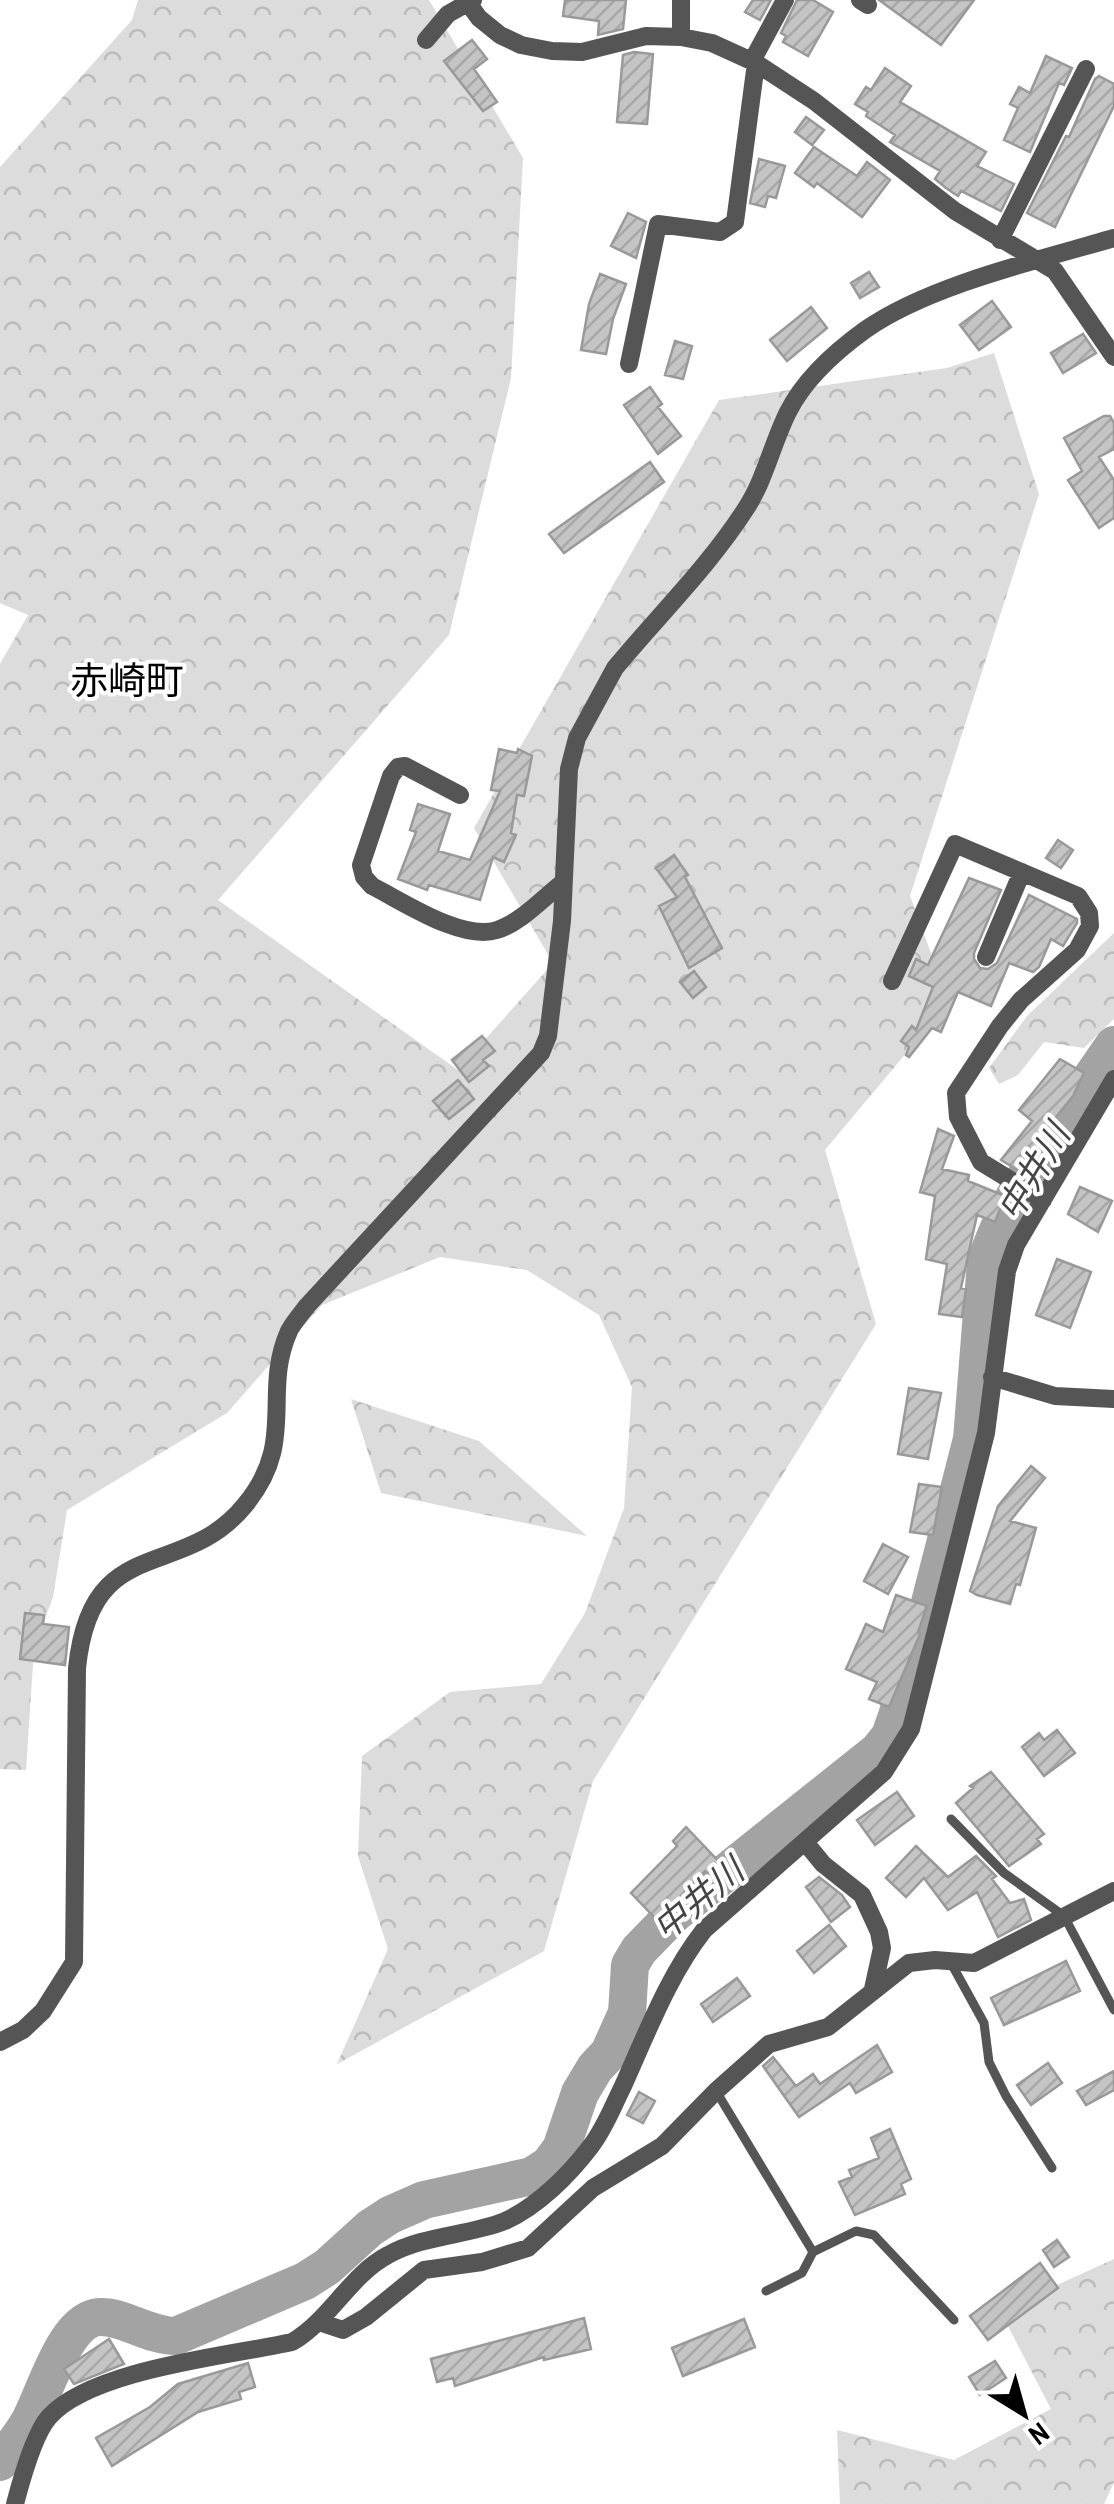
<svg xmlns="http://www.w3.org/2000/svg" width="1114" height="2504" viewBox="0 0 1114 2504" font-family="'Archivo Narrow','Noto Sans JP',sans-serif">
	<defs>
		<pattern id="forest-crowns" width="20" height="18" patternUnits="userSpaceOnUse" patternTransform="scale(2.5)"><rect width="20" height="18" fill="#dcdcdc"/><path d="M2 6a3 3 0 1 1 6 0M12 15a3 3 0 1 1 6 0" fill="none" stroke="#bbb"/></pattern>
		<pattern id="building-hatch" width="6" height="6" patternUnits="userSpaceOnUse" patternTransform="scale(2.5)"><rect width="6" height="6" fill="#c4c4c4"/><path d="M-1 1l2-2M0 6l6-6M5 7l2-2" fill="none" stroke="#a7a7a7"/></pattern>
	</defs>
	<rect width="100%" height="100%" fill="#fff"/>
	<path fill="url(#forest-crowns)" d="M138 0H429L523 158 511 378 449 635 218 900 458 1070 553 963 474 828 719 400 947 368 994 353 1039 494 910 896 949 1002 825 1150 876 1324 593 1781 544 1951 337 2064 388 1949 358 1856 362 1756 450 1692 541 1684 585 1613 624 1508 632 1387 599 1315 527 1270 440 1257 322 1305 227 1413 67 1510 53 1597 34 1649 26 1770 0 1769V664L28 615 0 603V167L132 20Z
		M1114 933V1019L1084 1048 1044 1042 1018 1075 999 1084 989 1068 1027 1016Z
		M351 1399 479 1441 587 1536 381 1493Z
		M1114 2259V2482L1104 2504H840L837 2430 954 2460 1051 2409 1000 2311Z"/>
	<g fill="none" stroke-linecap="round" stroke-linejoin="round">
		<path stroke="#a3a3a3" stroke-width="38" d="M0 2462C9 2450 20 2438 28 2424 44 2397 64 2318 100 2317 124 2316 148 2336 176 2336L305 2281 327 2267 370 2228 390 2215 424 2200 532 2176 549 2165 561 2149 580 2093 595 2068 609 2053 627 2013 630 1965 639 1950 674 1914 878 1751 890 1736 897 1716 924 1626 972 1439 986 1262C1009 1188 1070 1110 1114 1045"/>
	</g>
	<path fill="url(#building-hatch)" stroke="#999" stroke-width="2.5" d="M565 0H626L623 29 598 35 599 21 563 16Z
		M753 0H771L760 20 745 12Z
		M797 0H813L833 12 808 56 783 42 786 36 781 33Z
		M879 0H974L941 45Z
		M472 40 487 59 474 69 497 102 483 111 444 61Z
		M634 52 653 54 647 124 617 122 623 55Z
		M1046 56 1072 68 1064 85 1059 83 1030 152 1004 140 1018 108 1010 104 1019 87 1030 93Z
		M885 68 911 86 900 102 986 152 977 166 1014 184 1001 211 961 191 958 196 946 188 935 179 940 171 890 142 895 135 866 116 868 112 855 104 866 87 871 90Z
		M1099 76 1114 84V106L1055 227 1027 213 1066 136 1069 137 1095 79Z
		M806 117 824 130 812 145 795 132Z
		M814 147 857 176 867 162 890 180 862 217 817 183 814 187 795 173Z
		M759 159 785 166 776 198 768 196 765 207 750 203Z
		M628 213 646 222 636 258 611 246Z
		M869 272 879 287 860 298 851 283Z
		M600 274 626 284 613 319 606 354 581 350 589 304Z
		M992 301 1011 327 979 350 960 325Z
		M811 307 827 328 787 361 770 340Z
		M1083 334 1096 353 1063 373 1051 353Z
		M675 341 692 346 683 379 665 375Z
		M650 387 662 404 658 407 681 436 658 454 624 405Z
		M1104 416H1110L1114 423V449L1099 457 1114 480V518L1099 528 1068 480 1082 471 1064 438Z
		M650 462 664 482 564 553 549 534Z
		M499 749 517 753 518 749 532 756 524 796 517 795 511 833 516 835 504 862 493 857 480 900 429 885 427 890 398 879 416 832 410 830 418 804 450 814 438 851 470 860 500 791 491 790Z
		M1058 840 1073 850 1061 868 1046 858Z
		M674 855 688 875 685 877 722 948 689 968 659 906 677 897 656 868Z
		M969 878 1001 890 974 953V959L980 968 988 969 997 963 1029 895 1077 919V923L1063 946 1051 939 1039 967 1033 972 1009 963 991 1006 958 992 941 1032 932 1028 909 1057 906 1055 909 1047 901 1041 912 1026 916 1030 933 987 909 976 916 959 928 965Z
		M694 971 706 987 693 998 680 982Z
		M482 1036 495 1051 483 1060 489 1066 469 1082 452 1060Z
		M1060 1059 1084 1073 1073 1096 1040 1137 1044 1140 1019 1171 1001 1160 1032 1121 1019 1110Z
		M458 1080 474 1099 449 1119 433 1101Z
		M938 1129 954 1136 942 1169 969 1175 968 1181 1005 1196 995 1222 977 1215 961 1288 966 1289 962 1317 939 1314 947 1264 926 1259 935 1196 920 1192Z
		M1080 1187 1112 1201 1098 1232 1068 1214Z
		M1057 1259 1091 1272 1070 1328 1036 1315Z
		M909 1388 941 1393 928 1459 898 1454Z
		M1031 1466 1045 1478 1010 1521 1036 1528 1020 1585 1016 1584 1010 1604 977 1595 970 1591 998 1506Z
		M919 1484 942 1487 933 1535 910 1532Z
		M883 1544 908 1557 888 1594 864 1581Z
		M896 1595 927 1606 918 1632 920 1634 889 1707 869 1699 877 1682 846 1669 866 1624 883 1632Z
		M25 1613 44 1615 43 1624 69 1627 65 1665 20 1659Z
		M1057 1730 1075 1753 1044 1776 1022 1747 1039 1733 1044 1740Z
		M991 1772 1044 1834 1037 1839 1041 1844 1009 1866 956 1803 973 1788 970 1786Z
		M897 1792 914 1816 875 1845 857 1820Z
		M686 1827 725 1868 712 1879 705 1871 657 1920 631 1893 677 1846 673 1841Z
		M916 1846 948 1877 976 1856 996 1876 992 1879 1010 1903 1024 1899 1031 1920 998 1937 977 1892 948 1910 924 1878 906 1897 886 1878Z
		M819 1877 842 1895 850 1907 831 1922 806 1887Z
		M829 1925 846 1946 814 1973 797 1951Z
		M1066 1961 1080 1991 1004 2025 991 1998Z
		M737 1978 750 1996 713 2022 701 2004Z
		M877 2045 892 2072 856 2093 850 2083 799 2117 763 2066 773 2057 796 2086 813 2074 820 2084Z
		M1048 2063 1062 2083 1031 2105 1017 2085Z
		M1114 2071V2090L1086 2105 1077 2091Z
		M639 2092 655 2101 643 2123 627 2115Z
		M890 2129 911 2179 901 2184 905 2194 855 2215 839 2182 852 2177 849 2170 879 2158 871 2138Z
		M1057 2240 1069 2257 1054 2267 1043 2250Z
		M1040 2263 1058 2288 988 2340 970 2316Z
		M584 2318 591 2349 544 2360V2357L455 2386 453 2378 437 2382 431 2359Z
		M744 2319 755 2347 683 2376 672 2348Z
		M109 2339 124 2364 74 2384 64 2369Z
		M995 2361 1006 2378 980 2395 969 2377Z
		M248 2363 255 2387 239 2392 241 2399 198 2412 112 2466 96 2438 150 2407 178 2384Z"/>
	<g fill="none" stroke-linecap="round" stroke-linejoin="round">
		<path stroke="#555" stroke-width="9" d="M951 1819 1004 1873 1064 1916 1114 2010
			M951 1963 984 2023 989 2062 1006 2096 1052 2168
			M716 2091 813 2252 856 2231 874 2235 954 2320
			M766 2291 802 2273 813 2252"/>
		<path stroke="#555" stroke-width="18" d="M466 0 479 18 500 35 521 45 552 51 582 52 646 36 681 37 712 43 756 63 814 101 955 211 1055 271 1114 357
			M860 0 868 5
			M681 37V0
			M426 40 448 14 473 0
			M752 61 785 0
			M1000 240 1086 69
			M629 364 658 224 720 232 735 222 756 63
			M460 795 405 766 398 767 391 776 361 865 364 877 372 886C404 902 461 941 497 930 520 923 542 899 561 884
			M986 957 1022 872
			M892 981 955 844 1078 896 1089 913 1090 926 1077 950 1021 1000 1000 1026 956 1093 958 1117 981 1162 1043 1200
			M992 1377 1055 1396 1114 1399
			M805 1842 823 1864 862 1895 879 1932 882 1948 873 1989
			M0 2042 23 2030 43 2011 74 1962 77 1668C91 1530 182 1583 245 1505 298 1441 261 1394 289 1331 293 1323 301 1314 307 1306L541 1053 548 1036 562 921 569 769 577 738 615 668C658 616 709 566 745 510 765 480 772 444 788 412 804 380 836 351 865 330 929 285 1039 260 1114 238
			M319 2322 343 2330 366 2317 424 2270 482 2262 528 2248 593 2188 662 2146 716 2091 769 2044 828 2027 909 1963 935 1960 974 1963 1114 1891
			M15 2504C21 2481 34 2434 49 2417 92 2369 229 2356 292 2342 330 2320 350 2275 388 2255 424 2235 467 2236 505 2221 538 2206 569 2175 591 2146 605 2128 613 2106 623 2086 647 2033 668 1976 704 1930L884 1772 911 1729 986 1433 1007 1271 1016 1245 1114 1079"/>
	</g>
	<g text-anchor="middle" dominant-baseline="central" stroke-width="8" stroke-linejoin="round" paint-order="stroke">
		<g font-size="35" font-style="italic" fill="#444" stroke="#fff">
			<text transform="translate(1033 1172) rotate(-59)">中井川</text>
			<text transform="translate(698 1899) rotate(-40)">中井川</text>
		</g>
		<g font-size="38" fill="#000" stroke="#fff">
			<text x="127" y="680">赤崎町</text>
		</g>
	</g>
	<g transform="translate(1024 2414) rotate(143)" stroke="#ffffff" stroke-width="8" paint-order="stroke">
	<path d="M0-8L18 38L0 25L-18 38Z" fill="#000000"/>
	<text y="-15" font-size="28" font-weight="bold" text-anchor="middle" fill="#000000">N</text>
	</g>
</svg>
